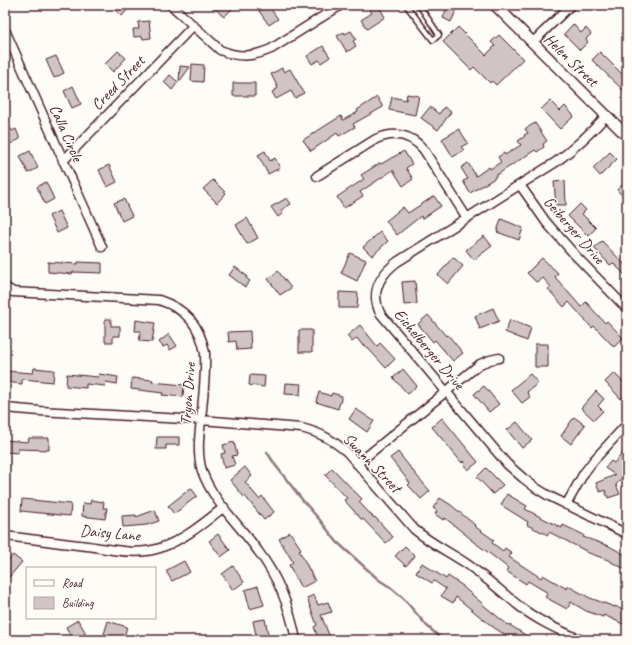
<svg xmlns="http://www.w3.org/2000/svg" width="632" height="645" viewBox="0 0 632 645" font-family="Caveat,sans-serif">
	<rect width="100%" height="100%" fill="#fdfcf7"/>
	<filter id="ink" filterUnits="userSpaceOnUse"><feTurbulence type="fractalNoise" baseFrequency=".025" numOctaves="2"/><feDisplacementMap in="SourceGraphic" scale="8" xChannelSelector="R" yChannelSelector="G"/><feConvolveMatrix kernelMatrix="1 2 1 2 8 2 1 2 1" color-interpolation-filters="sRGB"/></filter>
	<g filter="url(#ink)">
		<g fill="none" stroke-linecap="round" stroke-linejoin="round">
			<path stroke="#91777b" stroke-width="2.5" d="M267 452 276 466 304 502 319 519 337 542 379 580 390 587 403 598 427 626 443 640"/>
		</g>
		<path fill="#d0c5c4" stroke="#4a1f2b" d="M110 5H126L129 8 122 16Z
			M211 5H227L232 9 224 17Z
			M268 5 278 19 269 25 259 11Z
			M375 5H378L385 17 367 29 361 20 372 13 369 9Z
			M447 7 456 11 451 22 443 18Z
			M149 21 151 38 143 39 142 36 134 37 133 29H139L138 22Z
			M573 24 581 33 586 28 591 34 586 39 588 42 580 50 564 34Z
			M458 27 486 55 495 46 491 42 499 35 523 59 496 85 492 81 490 83 474 67 471 70 443 42Z
			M351 31 356 39 353 41 356 46 347 52 337 36 344 32 345 34Z
			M323 46 330 57 321 63 319 60 312 64 307 56Z
			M118 51 126 58 113 72 105 64Z
			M600 52 624 76 627 72V94L592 60Z
			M56 56 64 73 54 78 46 60Z
			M192 64 204 65 203 82 191 81Z
			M180 66 190 67 179 82Z
			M282 68 284 72 290 69 304 93 295 98 291 91 276 99 272 92 278 88 271 74Z
			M170 75 178 82 172 90 164 82Z
			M233 83H255V96H233Z
			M73 86 81 104 72 108 64 91Z
			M407 94 419 96 415 115 389 110 392 97 406 100Z
			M377 97 383 107 353 124 355 127 339 136 337 133 311 151 303 140 341 116 343 120 358 112 357 110Z
			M550 101 560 111 565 106 574 116 560 129 541 109Z
			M430 107 439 114 444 107 451 112 438 130 421 118Z
			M5 117 12 131 16 129 20 139 8 145 5 138Z
			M535 123 547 141 543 144 544 147 537 152 535 150 495 176V178L470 193 463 181 468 179 461 168 468 163 476 176 489 167 490 169 501 162 498 157 504 153 505 155 521 145 518 141 525 136 524 135 528 133 525 129Z
			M459 129 468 143 461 147 464 150 453 157 442 139Z
			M30 151 38 168 28 173 20 156Z
			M265 151 270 161 275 158 280 168 268 174 258 155Z
			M404 151 412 164 406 168 413 179 403 186 393 170 360 192 363 196 344 208 337 197 364 179 361 175 380 163 381 164Z
			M610 152 617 159 600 176 593 168Z
			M109 165 117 182 107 187 99 170Z
			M213 180 226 193 217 203 203 189Z
			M627 180V200L617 190Z
			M565 181 566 205H556L554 182Z
			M46 182 54 199 45 204 37 187Z
			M434 196 441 206 422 219 421 216 397 235 386 221 403 207 408 213Z
			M287 198 291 204 281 210 283 213 278 217 271 207Z
			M124 199 132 216 122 221 114 203Z
			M580 204 586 210 582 214 596 228 588 236 568 216Z
			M59 211 67 228 57 233 49 216Z
			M247 218 258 238 247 244 236 225Z
			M501 219 523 228 519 240 497 232Z
			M380 232 388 241 372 256 363 247Z
			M484 236 492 246 475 259H473L466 250Z
			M602 241 624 264 627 261V277L613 263 610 265 594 248Z
			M350 253 366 260 357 281 341 273Z
			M453 257 463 266 448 284 438 275Z
			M542 258 558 273 555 277 581 307 586 302 605 323 607 321 623 338 614 347 594 326 592 328 569 302 564 307 548 289 551 287 543 278 536 282 527 273Z
			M48 262 78 264V262L102 263V273L73 272 72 274 48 272Z
			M235 267 247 276 246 278 250 281 245 287 229 275Z
			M278 271 291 288 280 295 268 279Z
			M415 281 417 304 404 305 402 282Z
			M339 292 358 293 357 308H339Z
			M493 308 499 321 480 329 475 316Z
			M428 315 446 336 448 335 463 353 453 361 435 340 433 342 418 324Z
			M105 319H111V326H120V336H113V342H105Z
			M136 320 155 323 152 342 139 341 141 331H135Z
			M510 320 531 328 527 341 505 332Z
			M360 325 377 346 380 343 395 359 386 368 365 345 363 346 357 338 352 342 347 336Z
			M299 330H312V352H299Z
			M250 331 251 349 237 350 236 341 229 342 228 332Z
			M169 334 177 346 170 350 167 345 163 347 159 342Z
			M535 344H548V367H535Z
			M34 368 54 370 53 382 22 379V384L5 382V371L33 373Z
			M403 369 417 386 408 394 393 378Z
			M614 373 627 386V393L621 399 605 382Z
			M67 374 98 377 99 374 118 377 117 384 106 382 105 386 86 384V388L66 386Z
			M530 374 538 383 527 392 530 397 522 403 511 390Z
			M250 375 265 376 264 387 249 385Z
			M132 378 153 380 152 382 184 385 183 397 162 395 163 393 131 389Z
			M286 383 301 384 300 395 285 394Z
			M484 386 499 404 489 412 474 394Z
			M596 391 604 399 598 406 603 411 594 420 581 408Z
			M319 392 331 396 332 393 342 396 338 409 316 402Z
			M356 409 374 421 367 432 349 419Z
			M574 417 585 425 571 444 561 436Z
			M442 418 478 462 468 470 464 465 465 463 463 461 462 463 432 427Z
			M517 422 532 440 522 448 507 430Z
			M157 437H179V445H166V449H156Z
			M29 438H49V450L18 449V453L5 452V440L28 442Z
			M234 442 237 455 232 456 235 465 224 468 221 454 225 453 223 445Z
			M627 448V471L616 485 620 494 608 498 605 490 600 492 596 483 615 475 605 468 611 461 614 463Z
			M398 452 417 476 430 491 421 499 408 485 410 483 390 458Z
			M245 467 252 476 245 482 259 499 262 496 274 512 264 520 245 496 244 497 230 480Z
			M332 468 362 499 359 502 374 518 375 517 393 537 386 543 363 519 362 520 344 500 347 498 325 475Z
			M486 468 503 485 493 494 477 477Z
			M191 488 197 496 174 514 168 506Z
			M507 494 527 506 525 509 562 528 563 525 584 535 583 537 609 546 627 556V570L611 562V561L586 552V551L549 532 548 535 527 525 528 522 501 505Z
			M440 498 451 505 475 525 474 526 494 540 492 543 503 551 505 548 512 553 509 557 541 578 543 575 567 589 568 586 590 598 615 607V606L627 612V626L604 615 603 617 586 611 571 602 567 609 545 597 548 593 528 581 526 584 506 571 508 568 489 553 471 540V539L445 518 443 520 435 514 437 511 433 508Z
			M22 499 71 504 70 516 21 511Z
			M91 500 104 502 103 508H107L105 519 82 516 83 503 90 504Z
			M155 510 159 521 147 525 123 527 122 516 136 515V517Z
			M290 532 301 549 299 550 315 581 301 588 289 565 293 562 279 539Z
			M218 534 230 550 221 557 209 541Z
			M405 546 415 556 406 566 395 556Z
			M13 555 22 562 5 582V564Z
			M184 561 190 572 172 581 167 573V570Z
			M422 563 446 579 448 576 463 586V587L483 604H482L508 625V624L524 634V635L536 640H513L493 627 456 597 453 603 441 596 446 589 434 581 432 583 416 573Z
			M233 566 244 582 233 590 222 574Z
			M258 586 264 605 250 609 245 590Z
			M314 595 318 605 328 602 332 612 321 615 331 640H319L314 627 317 625 307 598Z
			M265 619 269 639 257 640 253 621Z
			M78 620 86 633 73 640 66 627Z
			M108 621 127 627 123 640 104 634Z"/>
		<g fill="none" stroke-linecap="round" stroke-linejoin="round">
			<defs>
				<path id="service" d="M406 5 433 40 439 35 419 5"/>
				<path id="minor" d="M171 5 220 50C239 58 252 57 271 49L341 5
					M5 30 102 247
					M532 43 571 5
					M607 115C590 134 576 147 556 162L397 262C380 275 370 292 380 313L507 464 523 478 536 488 549 496 627 534
					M63 161 193 26
					M317 176 376 139C394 131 411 134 424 150L467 218
					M520 185 546 222 575 255 627 309
					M5 287 13 292 159 300C186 309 200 325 205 353 206 375 203 398 201 420 199 437 197 454 202 471 213 502 240 525 258 551 278 577 290 608 296 640
					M5 408 40 411 201 420 301 428C321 433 331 439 347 452L414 529C430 543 449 552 467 564 485 577 502 592 519 606 538 621 559 630 581 640
					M357 464 480 364 490 360 499 358
					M566 505 584 473 594 460 627 424
					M5 536C32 539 60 543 87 546 111 549 136 556 160 548 185 539 204 523 224 507"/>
				<path id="tertiary" d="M495 5 627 136"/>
			</defs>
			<use href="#service" stroke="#4a1f2b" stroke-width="7"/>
			<use href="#minor" stroke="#4a1f2b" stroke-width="11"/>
			<use href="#tertiary" stroke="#4a1f2b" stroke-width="13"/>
			<use href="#service" stroke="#fdfcf7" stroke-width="4"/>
			<use href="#minor" stroke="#fdfcf7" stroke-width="8"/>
			<use href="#tertiary" stroke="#fdfcf7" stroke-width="10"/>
		</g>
	</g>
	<g text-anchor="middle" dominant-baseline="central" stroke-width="3" stroke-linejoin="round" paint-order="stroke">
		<g font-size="16" fill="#4a1f2b" stroke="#fdfcf7">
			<text transform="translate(571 60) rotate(44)">Helen Street</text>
			<text transform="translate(118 83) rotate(-46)">Creed Street</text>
			<text transform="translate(66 133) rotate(66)">Calla Circle</text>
			<text transform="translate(574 230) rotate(49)">Geiberger Drive</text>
			<text transform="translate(429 349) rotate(50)">Eichelberger Drive</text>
			<text transform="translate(188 394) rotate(-86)">Tryon Drive</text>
			<text transform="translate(372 463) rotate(46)">Swann Street</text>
			<text transform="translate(110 533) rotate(5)">Daisy Lane</text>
		</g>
	</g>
	<rect width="632" height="645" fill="none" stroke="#fdfcf7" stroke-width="20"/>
	<rect x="10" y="10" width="612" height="625" fill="none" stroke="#4a1f2b" stroke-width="1.5" filter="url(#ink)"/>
	<rect x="26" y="567" width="130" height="52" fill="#fdfcf7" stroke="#b5a4a5"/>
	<rect x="34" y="580" width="20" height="6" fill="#fdfcf7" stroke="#b5a4a5"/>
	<text x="62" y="587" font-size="12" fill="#4a1f2b">Road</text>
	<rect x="34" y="597" width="20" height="12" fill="#d0c5c4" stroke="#b5a4a5"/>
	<text x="62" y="607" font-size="12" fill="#4a1f2b">Building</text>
</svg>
